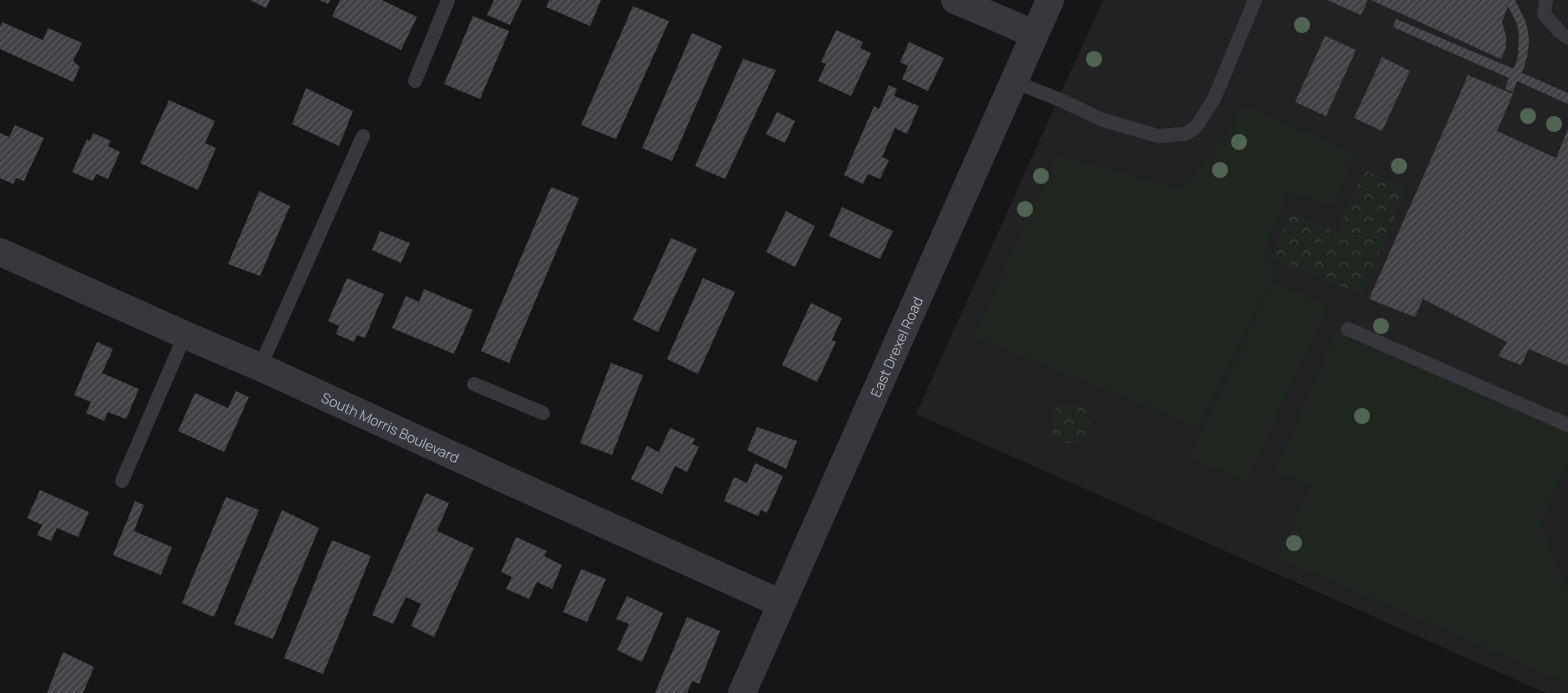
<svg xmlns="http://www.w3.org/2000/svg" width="1568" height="693" viewBox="0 0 1568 693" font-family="Manrope,sans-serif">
	<defs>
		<pattern id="park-crowns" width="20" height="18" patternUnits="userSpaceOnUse" patternTransform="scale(1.25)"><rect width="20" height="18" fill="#1e261f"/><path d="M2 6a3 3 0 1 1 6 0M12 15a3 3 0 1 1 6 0" fill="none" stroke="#3c433d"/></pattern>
		<pattern id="building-hatch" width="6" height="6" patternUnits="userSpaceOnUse" patternTransform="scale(1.25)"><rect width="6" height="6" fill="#404145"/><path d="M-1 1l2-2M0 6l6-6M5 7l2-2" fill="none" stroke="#595a5e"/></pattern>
	</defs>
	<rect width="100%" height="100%" fill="#161618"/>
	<path fill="#222225" d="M1103 0H1568V693H1546L916 414Z"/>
	<path fill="#1e261f" d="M1241 104 1356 153 1333 206 1288 193 1262 257 1277 269 1272 280 1328 306 1246 483 1190 457 1271 283 1197 427 973 337 1057 155 1182 189 1233 125Z
		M1336 331 1568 432V462L1541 523 1568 591V684L1278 558 1310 486 1275 471Z"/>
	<path fill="url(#park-crowns)" d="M1363 170 1406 189 1361 295 1271 257 1290 213 1337 233Z
		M1050 423a20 20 0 1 1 40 0a20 20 0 1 1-40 0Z"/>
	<path fill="url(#building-hatch)" d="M250 0H270L266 8Z
		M319 0H330L328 4Z
		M340 0H382L417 17 401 50 332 16Z
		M494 0H522L510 25 487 15Z
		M549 0H601L590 26 546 7Z
		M1327 0H1368L1361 15Z
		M1371 0H1515L1525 20 1528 31 1529 42 1527 57 1522 73 1568 93V104L1517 81 1513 92 1505 89 1509 78 1393 27 1396 19 1514 69 1518 56 1519 34 1517 24 1508 6 1502 22 1506 36V47L1501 59Z
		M633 6 669 21 616 139 581 125Z
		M473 16 509 31 480 99 444 84Z
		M2 22 43 40 48 28 82 43 73 61 80 67 73 82 0 49V27Z
		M836 30 863 42 860 48 871 53 851 96 818 81 826 64 821 62Z
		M692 33 722 46 672 161 642 148Z
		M1325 36 1356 50 1326 116 1295 102Z
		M909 42 944 58 928 91 902 79 908 66 900 62Z
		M1382 57 1410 71 1382 131 1354 118Z
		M743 59 776 70 725 179 695 166Z
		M1468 75 1513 94 1497 131 1556 158 1568 129V366L1529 349 1521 365 1498 356 1507 342 1423 299 1415 317 1369 299Z
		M889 85 897 89 894 96 919 106 907 134 895 128 882 157 889 160 880 179 868 174 863 184 844 175 874 106 879 109Z
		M306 88 353 111 339 146 292 124Z
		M169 100 215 121 205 143 216 148 198 190 140 163Z
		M777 112 795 121 785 143 766 134Z
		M15 125 44 138 24 181 16 178 13 184 0 178V133L9 137Z
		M93 133 111 141 108 146 120 152 108 179 96 174 93 181 72 172 87 139 90 141Z
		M551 187 579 198 509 363 481 351Z
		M259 191 290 206 260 276 228 264Z
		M842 207 893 231 880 259 829 236Z
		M786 211 815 226 795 267 766 252Z
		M380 231 410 243 401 263 372 250Z
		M671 238 697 249 658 332 633 320Z
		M347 278 384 294 365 338 357 335 354 342 336 334 339 326 328 321Z
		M703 278 735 292 698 374 667 359Z
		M424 289 473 310 454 354 392 328 406 296 419 302Z
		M811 303 842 318 832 340 836 342 817 382 782 365Z
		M97 342 113 349 102 373 139 389 126 419 108 412 104 421 86 413 91 402 74 395Z
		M611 363 643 375 612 455 580 443Z
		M236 391 249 397 224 452 178 431 195 393 228 408Z
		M757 427 797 441 786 469 747 450Z
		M670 428 695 439 692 444 699 447 687 472 675 466 662 494 631 479 647 446 659 452Z
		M755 463 783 476 767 513 761 510 758 516 724 501 734 477 747 483Z
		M40 490 89 512 78 537 57 528 51 541 37 535 42 525 27 518Z
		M426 493 449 503 437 531 474 548 434 637 411 626 421 604 406 597 393 624 372 615Z
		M226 497 259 510 214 617 182 603Z
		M135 501 144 505 134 531 172 547 161 575 113 555Z
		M282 510 319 528 273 639 234 624Z
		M516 537 547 551 544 556 562 565 552 589 537 582 529 599 506 589 512 577 501 572Z
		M332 540 371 556 323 674 284 658Z
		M581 569 606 579 587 622 563 612Z
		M627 596 663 613 642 662 617 650 629 624 616 619Z
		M687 617 720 631 699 684 692 681 687 693H655Z
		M63 652 94 667 83 693H47Z"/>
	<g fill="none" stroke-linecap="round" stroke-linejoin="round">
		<path stroke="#37383d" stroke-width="14" d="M1546 0 1544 14 1560 32 1568 38
			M415 81 448 0
			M1013 81 1063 101 1103 120 1158 136 1185 134 1196 127 1214 99 1255 0
			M1348 329 1568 425
			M260 367 363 136
			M474 384 543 413
			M122 481 185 335"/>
		<g stroke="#37383d" stroke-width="28">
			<path d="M955 0 1034 34"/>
			<path id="s1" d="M0 252 185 335 260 367 513 483 780 603"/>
		</g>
		<path stroke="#37383d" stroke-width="28" id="s2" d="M742 693 1050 0"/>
	</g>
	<g fill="#506452">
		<circle cx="1302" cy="25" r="8"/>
		<circle cx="1094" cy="59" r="8"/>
		<circle cx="1528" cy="116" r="8"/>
		<circle cx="1554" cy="124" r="8"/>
		<circle cx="1239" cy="142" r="8"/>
		<circle cx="1399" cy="166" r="8"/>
		<circle cx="1220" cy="170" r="8"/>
		<circle cx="1041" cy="176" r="8"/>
		<circle cx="1025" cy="209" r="8"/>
		<circle cx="1381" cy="326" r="8"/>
		<circle cx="1362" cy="416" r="8"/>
		<circle cx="1294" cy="543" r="8"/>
	</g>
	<g text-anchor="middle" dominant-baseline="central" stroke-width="4" stroke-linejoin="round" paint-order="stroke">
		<g font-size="14" fill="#a8adb8" stroke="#111113">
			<text stroke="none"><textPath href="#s2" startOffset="379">East Drexel Road</textPath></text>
			<text stroke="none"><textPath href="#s1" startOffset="428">South Morris Boulevard</textPath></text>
		</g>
	</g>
</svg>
